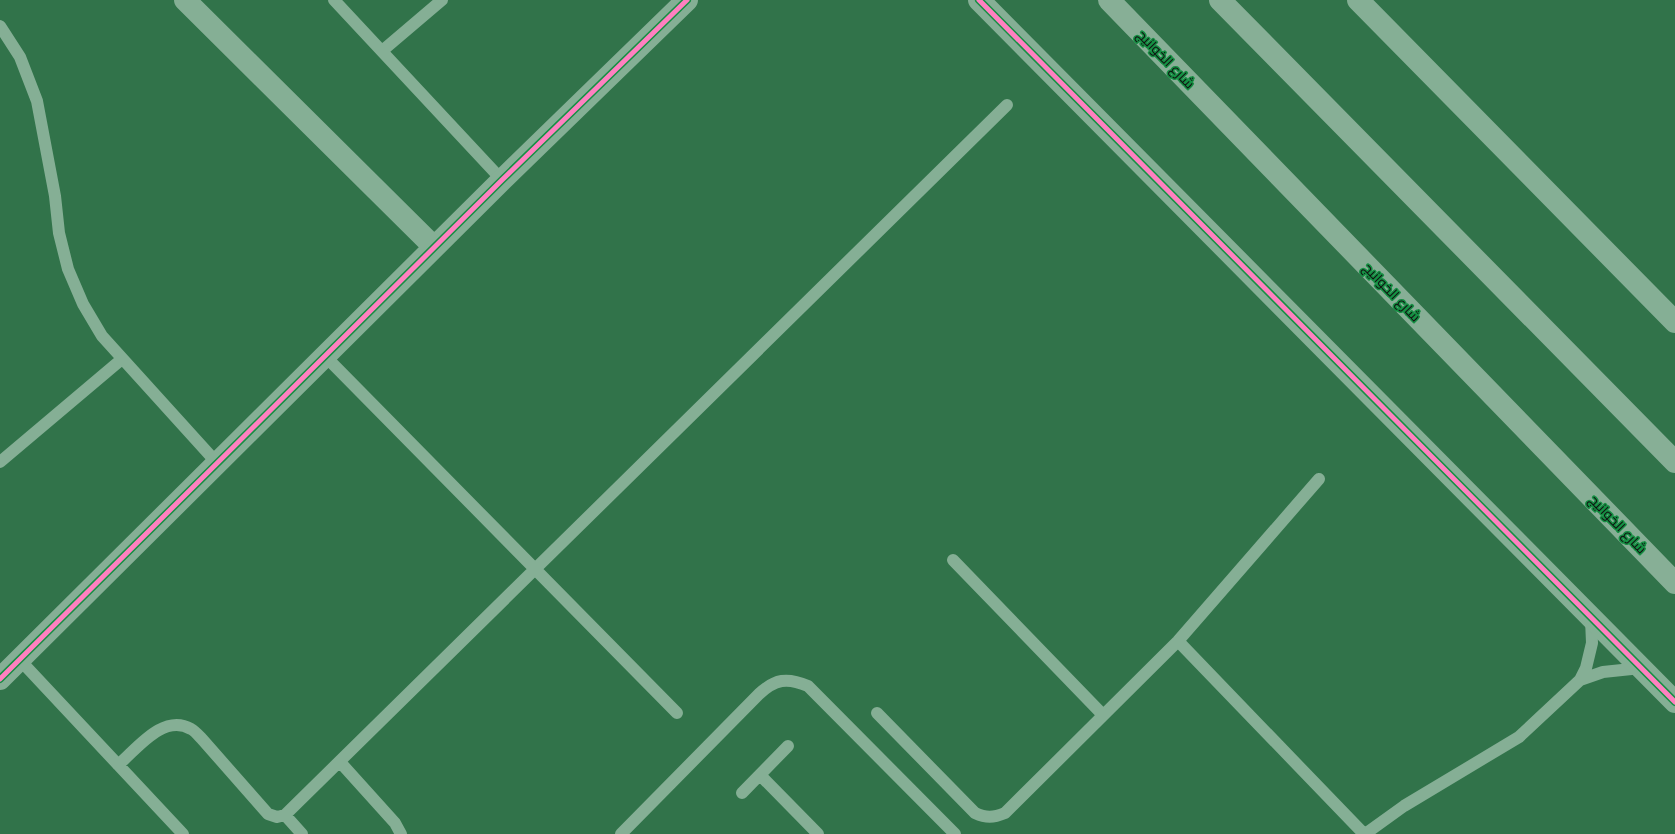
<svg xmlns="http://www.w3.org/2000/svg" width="1675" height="834" viewBox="0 0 1675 834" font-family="Raleway,Cairo,sans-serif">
	<rect width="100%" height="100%" fill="#31734a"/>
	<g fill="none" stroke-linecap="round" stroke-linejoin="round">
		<path stroke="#85af95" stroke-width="12" d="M334 0 502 180
			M0 26 20 57 37 101 55 196 59 233 68 269 83 304 102 336 217 463
			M382 51 442 0
			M325 356 677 713
			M0 462 122 359
			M953 560 1103 715
			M1178 641 1364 834
			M19 659 183 834
			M1580 680 1603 672 1641 668
			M877 713 975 813C986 818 993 818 1005 813L1178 641 1319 479
			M340 762 395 823 401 834
			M118 765C137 749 163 713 191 729 195 731 199 736 202 739L268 814 277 817 285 815 1007 105
			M760 775 818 834
			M742 793 788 746
			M285 815 302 834
			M621 834 759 694C775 679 787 677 808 686L955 834
			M1365 834 1404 806 1519 737 1580 680 1586 668 1592 643 1591 619"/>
		<path stroke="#85af95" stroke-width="22" d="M185 0 434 247
			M979 0 1675 702
			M1358 0 1675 322
			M0 679 502 180 687 0"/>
		<path stroke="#87af96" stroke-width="22" d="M1109 0 1675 583
			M1220 0 1675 462"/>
		<defs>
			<path id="cycleway" d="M979 0 1675 702
				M0 679 502 180 687 0"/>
		</defs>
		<use href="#cycleway" stroke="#158f43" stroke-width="8"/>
		<use href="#cycleway" stroke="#ff80c0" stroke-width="5"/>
	</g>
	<g text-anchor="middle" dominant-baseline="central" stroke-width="3" stroke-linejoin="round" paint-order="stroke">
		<g font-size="14" fill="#111" stroke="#158f43">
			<text transform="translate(1166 59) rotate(46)">شارع الخوانيج</text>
			<text transform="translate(1392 292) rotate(46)">شارع الخوانيج</text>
			<text transform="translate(1618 524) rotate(46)">شارع الخوانيج</text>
		</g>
	</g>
</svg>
